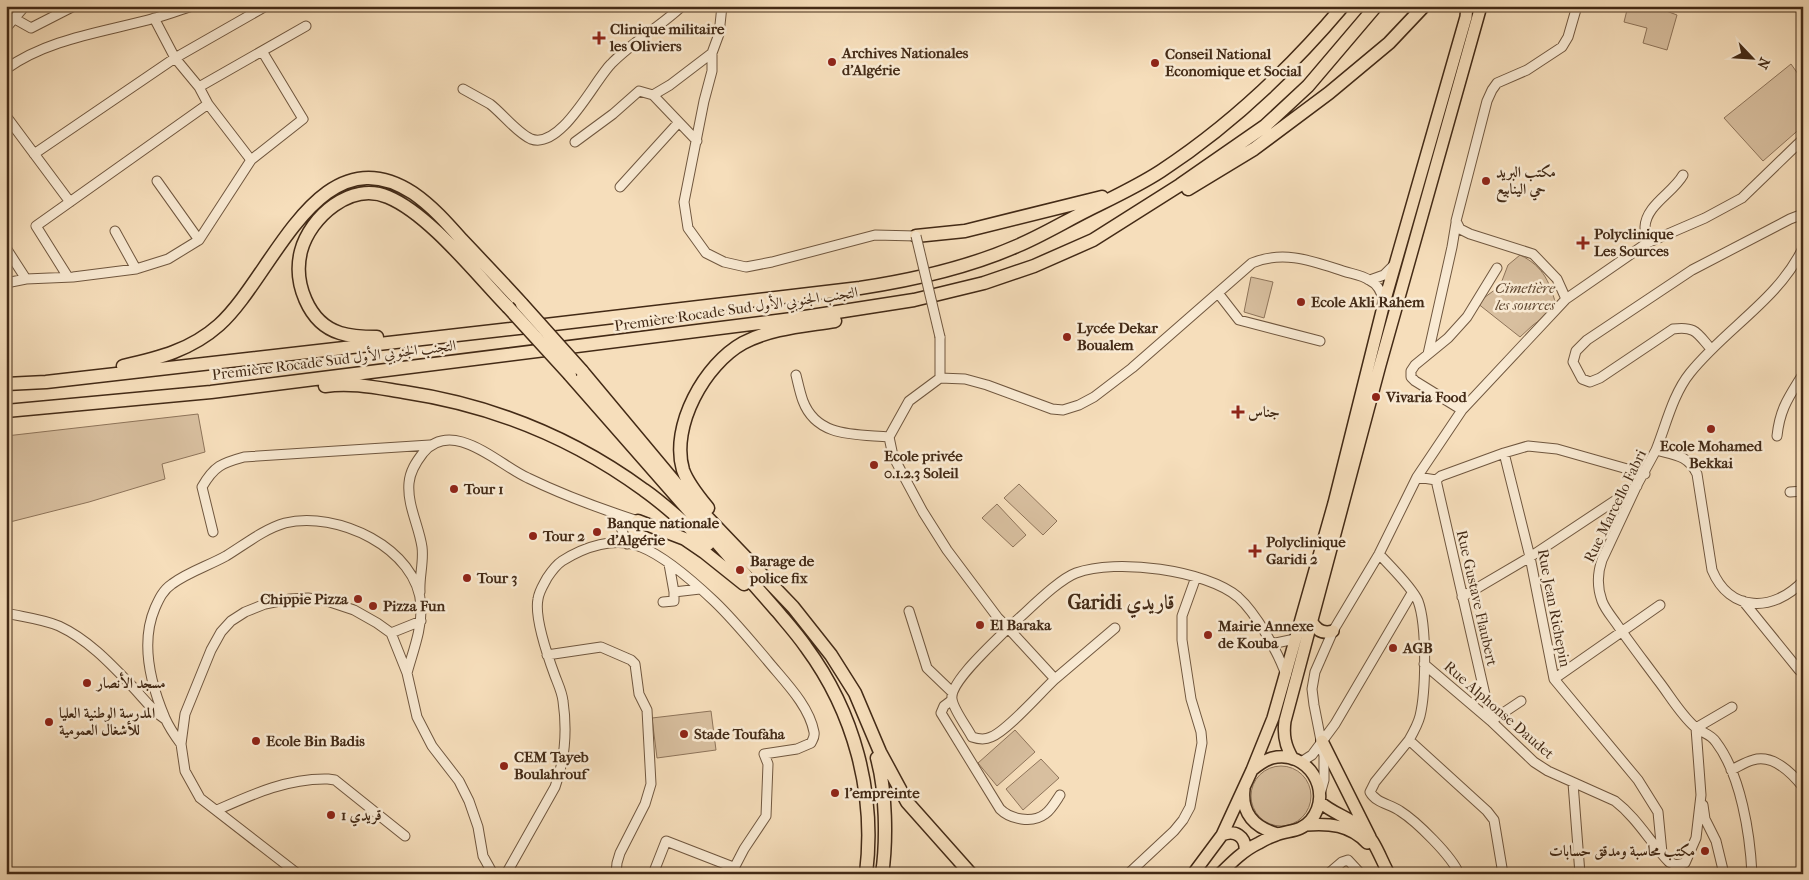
<svg xmlns="http://www.w3.org/2000/svg" width="1809" height="880" viewBox="0 0 1809 880" font-family="'IM FELL French Canon',Amiri,serif">
	<rect width="100%" height="100%" fill="#f6debb"/>
	<filter id="stains"><feTurbulence type="fractalNoise" baseFrequency=".004" numOctaves="4"/><feColorMatrix values="0 0 0 0 .2 0 0 0 0 .09 0 0 0 0 .02 0 0 0 .5 -.17"/></filter>
	<radialGradient id="worn" r=".72"><stop offset=".6" stop-color="#630" stop-opacity="0"/><stop offset="1" stop-color="#630" stop-opacity=".3"/></radialGradient>
	<path fill="#d8bf9f" stroke="#8e745a" d="M1628 6H1653L1677 15 1667 50 1643 43 1647 28 1624 22Z
		M1791 64 1803 81V126L1763 161 1724 118Z
		M1520 255C1545 267 1550 284 1557 308L1533 325 1520 337 1477 303 1500 286 1508 265Z
		M1251 277 1273 282 1264 318 1244 312Z
		M198 414 205 452 162 464 165 479 89 502 6 523V436Z
		M1019 484 1057 521 1043 535 1004 498Z
		M997 504 1026 535 1013 547 982 518Z
		M711 711 716 750 657 758 652 718Z
		M1015 730 1035 752 997 786 978 763Z
		M1041 759 1059 778 1023 810 1006 789Z
		M1251 796a30 30 0 1 1 60 0a30 30 0 1 1-60 0Z"/>
	<g fill="none" stroke-linecap="round" stroke-linejoin="round">
		<defs>
			<path id="minor" d="M722 6 719 34 712 53V71L704 101 684 202 688 228 706 253 724 262 746 267 772 262 875 235 916 236
				M6 13 8 16
				M154 18 175 58 199 87 208 104 251 160
				M15 19 31 28 74 6
				M6 28 25 6
				M6 69C49 38 105 32 155 18 167 15 180 10 192 6
				M199 87 306 26
				M463 89C472 94 481 99 490 104 502 113 517 133 531 139 561 150 594 81 611 64 632 42 660 27 682 6
				M653 95 697 141
				M6 116 70 202
				M575 142 613 114 639 91 653 95 670 85 712 53
				M34 154 175 58 266 6
				M157 181 199 240
				M620 187 679 122
				M115 231 136 269
				M1647 243C1646 238 1645 232 1645 227 1646 205 1673 193 1683 175
				M6 248 26 279
				M68 277 36 226 208 104
				M1370 280 1384 275 1394 265
				M6 283 26 279 73 277 136 269 168 259 199 240 251 160 303 119 262 51
				M1218 293 1239 320 1320 341
				M1566 299 1557 279 1533 254 1470 234 1460 229 1456 221 1487 101 1492 90 1497 83 1527 70 1562 47 1568 37 1577 6
				M1711 349C1697 333 1696 326 1673 329L1600 378 1590 382 1582 379 1573 362 1576 351 1587 340 1692 270 1790 219 1803 214
				M1428 354 1452 247 1456 223
				M796 375C798 383 800 393 803 401 817 438 856 434 889 437
				M940 378V337
				M1462 410 1415 381 1411 377V371L1415 365 1448 338 1467 317 1497 268
				M1777 436C1780 408 1789 397 1803 374
				M1656 450C1666 425 1673 394 1690 373 1726 328 1778 300 1803 248
				M1504 453 1530 557 1554 679 1638 780 1658 812 1662 853
				M1417 477 1436 480 1441 476 1504 453 1528 446 1557 449 1645 474
				M1436 480 1491 721 1521 701
				M1790 492 1803 491
				M614 513 619 522 627 544
				M213 532 202 487C214 466 222 463 244 457L430 445
				M1379 554C1390 566 1412 587 1418 601 1427 625 1426 691 1420 716 1418 724 1413 733 1409 740L1487 811 1494 820 1503 874
				M669 564 674 592
				M420 592C419 577 424 562 422 547 419 526 407 505 409 483 410 471 416 462 423 453 453 417 500 466 528 478 563 495 601 509 638 521
				M1462 597 1530 557 1637 486
				M1743 601 1799 670 1803 668
				M663 602 674 601V592L700 589
				M909 611 927 668 952 692
				M6 613C23 617 43 619 59 626 87 639 109 662 130 684 142 696 151 710 165 719
				M391 633 421 621
				M1271 644 1295 639
				M547 655 601 647 631 660 635 664 639 694 647 710 651 784 645 804 620 853 617 863 616 874
				M1424 664 1491 721 1534 762 1548 771 1615 801C1637 818 1650 842 1669 862L1676 865 1685 863 1696 838 1701 795 1696 728 1732 707
				M1286 675C1278 652 1256 613 1238 597 1206 570 1116 558 1076 573 1057 580 1025 614 1008 628L998 618 947 550 923 512 893 456 889 437 909 401 940 378 965 379 987 385 1052 409 1063 410 1079 405 1094 397 1132 368 1252 263C1284 250 1312 261 1343 271 1352 274 1362 275 1369 280 1378 284 1382 293 1384 302
				M1055 679C1041 692 1007 731 991 737 985 740 978 739 972 737 967 727 953 709 952 699 949 682 996 641 1008 628L1055 679 1115 628
				M1554 679 1660 605
				M952 700 944 706 941 713 1000 809C1010 819 1032 824 1045 814 1051 810 1056 801 1060 795
				M1409 740 1375 782 1370 792C1376 803 1390 804 1400 811 1416 821 1452 856 1459 874
				M181 744C175 736 169 727 165 718 151 685 140 643 155 608 159 599 163 590 172 584 188 572 208 566 226 556 244 545 264 529 285 523 336 510 418 548 421 606 422 629 413 651 407 673
				M1301 762 1312 755 1335 724 1412 593
				M1731 770C1738 767 1745 762 1753 760 1773 754 1791 772 1803 787
				M1573 783 1580 874
				M1320 794 1324 780V756L1314 705 1312 689 1315 672 1333 631 1379 554 1417 477 1462 410 1566 299 1647 243 1705 218 1742 198 1803 139
				M1703 805 1705 819 1716 841 1724 874
				M217 810C253 794 288 778 328 779L335 780 405 836
				M298 874 200 798 185 771 181 744 185 714 211 650 221 632 231 621 245 612 265 604 290 599 308 598 327 601 354 610 377 623 391 633 407 673 417 717 432 746 459 781 469 801 478 827 483 856 493 874
				M506 874 555 787C565 760 567 729 563 701 562 692 558 684 555 676 548 657 534 618 538 599 539 591 544 584 547 578 551 572 556 565 562 561 584 547 615 536 641 547 664 556 696 584 714 601 733 619 750 640 767 660 784 681 809 705 814 732 815 737 813 739 811 743L797 749 764 754 768 764 766 816 744 849 731 874
				M653 874 666 841 733 867
				M1128 874 1174 831 1183 820 1190 807 1202 743 1201 732 1191 699 1182 640V616L1196 577
				M1328 874 1342 862 1348 860 1361 874
				M1752 874C1750 834 1741 775 1716 742 1711 734 1702 733 1695 727 1680 714 1669 694 1657 679 1643 660 1629 642 1616 623 1611 616 1605 609 1602 601 1597 587 1597 574 1602 560L1637 485 1656 450C1675 455 1688 455 1697 474L1712 570C1730 613 1774 612 1803 581"/>
			<path id="major" d="M1312 622C1317 631 1324 634 1333 631
				M1322 741 1370 837
				M1293 759C1285 746 1283 735 1285 721L1380 365 1481 6
				M1244 789C1241 814 1255 828 1278 834
				M1320 802C1332 813 1348 817 1360 827 1375 839 1380 858 1389 874
				M1306 825C1329 823 1350 825 1367 843
				M1222 835C1235 829 1246 837 1245 850
				M1193 874 1222 835 1252 770 1273 718 1334 503 1384 303 1466 17 1467 6
				M1220 874C1232 862 1244 850 1259 843 1264 840 1270 837 1276 835 1289 830 1301 832 1311 820 1334 792 1308 749 1272 758 1265 760 1258 765 1252 770"/>
			<path id="highway" d="M1188 189 1254 149 1329 93 1389 43 1424 6
				M916 236 965 231 1102 197
				M377 337C365 337 352 337 340 333 308 323 293 282 301 251 310 217 351 181 388 197 429 214 476 274 508 307
				M123 366C159 358 191 350 219 325 273 277 318 131 413 193 432 206 447 223 462 240 482 261 502 282 522 304
				M582 371 683 492 793 607 831 655 855 693 880 752 907 802 971 874
				M570 375 777 611C787 623 797 634 806 647 854 712 876 793 866 874
				M6 384 46 382 554 324 860 288C913 280 967 268 1017 246 1041 236 1064 222 1088 210 1112 198 1138 186 1161 171 1231 125 1289 70 1343 6
				M325 386C352 382 378 388 404 392 491 405 573 438 644 490 667 506 687 526 708 544
				M6 411 211 392 792 319 914 300 984 283 1034 266 1093 240 1180 185 1265 126 1308 86 1376 6
				M708 508C699 497 688 484 683 470 670 426 705 364 743 343 771 328 805 326 835 321
				M638 521 685 539 704 552 744 584
				M877 758C886 790 887 841 882 874"/>
		</defs>
		<use href="#minor" stroke="#70573f" stroke-width="11"/>
		<use href="#major" stroke="#432a16" stroke-width="14"/>
		<use href="#highway" stroke="#432a16" stroke-width="15"/>
		<use href="#minor" stroke="#f9ead3" stroke-width="9"/>
		<use href="#major" stroke="#f6debb" stroke-width="11"/>
		<use href="#highway" stroke="#f6debb" stroke-width="12"/>
		<defs>
			<path id="minor-bridge" d="M916 236 940 337"/>
			<path id="highway-bridge" d="M522 304 582 371
				M508 307 570 375"/>
		</defs>
		<use href="#minor-bridge" stroke="#70573f" stroke-width="11" stroke-linecap="butt"/>
		<use href="#highway-bridge" stroke="#432a16" stroke-width="15" stroke-linecap="butt"/>
		<use href="#minor-bridge" stroke="#f9ead3" stroke-width="9"/>
		<use href="#highway-bridge" stroke="#f6debb" stroke-width="12"/>
	</g>
	<g fill="#8f2418" stroke="#f9ead3" stroke-width="2">
		<path d="M596.5 30.5h5v5h5v5h-5v5h-5v-5h-5v-5h5z"/>
		<circle cx="832" cy="62" r="5"/>
		<circle cx="1155" cy="63" r="5"/>
		<circle cx="1486" cy="181" r="5"/>
		<path d="M1580.5 235.5h5v5h5v5h-5v5h-5v-5h-5v-5h5z"/>
		<circle cx="1301" cy="302" r="5"/>
		<circle cx="1067" cy="337" r="5"/>
		<circle cx="1376" cy="397" r="5"/>
		<path d="M1235.5 404.5h5v5h5v5h-5v5h-5v-5h-5v-5h5z"/>
		<circle cx="1711" cy="429" r="5"/>
		<circle cx="874" cy="465" r="5"/>
		<circle cx="454" cy="489" r="5"/>
		<circle cx="597" cy="532" r="5"/>
		<circle cx="533" cy="536" r="5"/>
		<path d="M1252.5 543.5h5v5h5v5h-5v5h-5v-5h-5v-5h5z"/>
		<circle cx="740" cy="570" r="5"/>
		<circle cx="467" cy="578" r="5"/>
		<circle cx="358" cy="599" r="5"/>
		<circle cx="373" cy="606" r="5"/>
		<circle cx="980" cy="625" r="5"/>
		<circle cx="1208" cy="635" r="5"/>
		<circle cx="1393" cy="648" r="5"/>
		<circle cx="87" cy="683" r="5"/>
		<circle cx="49" cy="722" r="5"/>
		<circle cx="684" cy="734" r="5"/>
		<circle cx="256" cy="741" r="5"/>
		<circle cx="504" cy="766" r="5"/>
		<circle cx="835" cy="793" r="5"/>
		<circle cx="331" cy="815" r="5"/>
		<circle cx="1705" cy="851" r="5"/>
	</g>
	<g text-anchor="middle" dominant-baseline="central" stroke-width="5" stroke-linejoin="round" paint-order="stroke">
		<g font-size="15" font-weight="bold" fill="#432a16" stroke="#f9ead3" text-anchor="start">
			<text x="610" y="29">Clinique militaire<tspan x="610" dy="17">les Oliviers</tspan></text>
			<text x="842" y="53">Archives Nationales<tspan x="842" dy="17">d'Algérie</tspan></text>
			<text x="1165" y="54">Conseil National<tspan x="1165" dy="17">Economique et Social</tspan></text>
			<text x="1496" y="172">مكتب البريد<tspan x="1496" dy="17">حي الينابيع</tspan></text>
			<text x="1594" y="234">Polyclinique<tspan x="1594" dy="17">Les Sources</tspan></text>
			<text x="1311" y="302">Ecole Akli Rahem</text>
			<text x="1077" y="328">Lycée Dekar<tspan x="1077" dy="17">Boualem</tspan></text>
			<text x="1386" y="397">Vivaria Food</text>
			<text x="1248" y="412">جناس</text>
			<text x="1711" y="446" text-anchor="middle">Ecole Mohamed<tspan x="1711" dy="17">Bekkai</tspan></text>
			<text x="884" y="456">Ecole privée<tspan x="884" dy="17">0.1.2.3 Soleil</tspan></text>
			<text x="464" y="489">Tour 1</text>
			<text x="607" y="523">Banque nationale<tspan x="607" dy="17">d'Algérie</tspan></text>
			<text x="543" y="536">Tour 2</text>
			<text x="1266" y="542">Polyclinique<tspan x="1266" dy="17">Garidi 2</tspan></text>
			<text x="750" y="561">Barage de<tspan x="750" dy="17">police fix</tspan></text>
			<text x="477" y="578">Tour 3</text>
			<text x="348" y="599" text-anchor="end">Chippie Pizza</text>
			<text x="383" y="606">Pizza Fun</text>
			<text x="990" y="625">El Baraka</text>
			<text x="1218" y="626">Mairie Annexe<tspan x="1218" dy="17">de Kouba</tspan></text>
			<text x="1403" y="648">AGB</text>
			<text x="97" y="683">مسجد الأنصار</text>
			<text x="59" y="713">المدرسة الوطنية العليا<tspan x="59" dy="17">للأشغال العمومية</tspan></text>
			<text x="694" y="734">Stade Toufaha</text>
			<text x="266" y="741">Ecole Bin Badis</text>
			<text x="514" y="757">CEM Tayeb<tspan x="514" dy="17">Boulahrouf</tspan></text>
			<text x="845" y="793">l'empreinte</text>
			<text x="341" y="815">قريدي 1</text>
			<text x="1695" y="851" text-anchor="end">مكتب محاسبة ومدقق حسابات</text>
		</g>
		<g font-size="15" font-style="italic" fill="#614831" stroke="#f9ead3">
			<text x="1525" y="288">Cimetière<tspan x="1525" dy="17">les sources</tspan></text>
		</g>
		<g font-size="15" fill="#432a16" stroke="#f9ead3">
			<text transform="translate(736 309) rotate(-8)">Première Rocade Sud التجنب الجنوبي الأول</text>
			<text transform="translate(334 360) rotate(-7)">Première Rocade Sud التجنب الجنوبي الأول</text>
			<text transform="translate(1615 506) rotate(-64)">Rue Marcello Fabri</text>
			<text transform="translate(1477 598) rotate(77)">Rue Gustave Flaubert</text>
			<text transform="translate(1554 608) rotate(79)">Rue Jean Richepin</text>
			<text transform="translate(1499 710) rotate(41)">Rue Alphonse Daudet</text>
		</g>
		<g font-size="20" font-weight="bold" fill="#432a16" stroke="#f9ead3">
			<text x="1121" y="602">Garidi قاريدي</text>
		</g>
	</g>
	<rect width="1809" height="880" fill="none" stroke="#f6debb" stroke-width="25"/>
	<rect x="8" y="8" width="1794" height="865" fill="none" stroke="#432a16" stroke-width="2.5"/>
	<rect x="12" y="12" width="1784" height="855" fill="none" stroke="#432a16"/>
	<g transform="translate(1752 58) rotate(115)" stroke="#f9ead3" stroke-width="4" paint-order="stroke">
	<path d="M0-4L9 19L0 12L-9 19Z" fill="#432a16"/>
	<text y="-8" font-size="14" font-weight="bold" text-anchor="middle" fill="#432a16">N</text>
	</g>
	<rect width="100%" height="100%" filter="url(#stains)"/>
	<rect width="100%" height="100%" fill="url(#worn)"/>
</svg>
